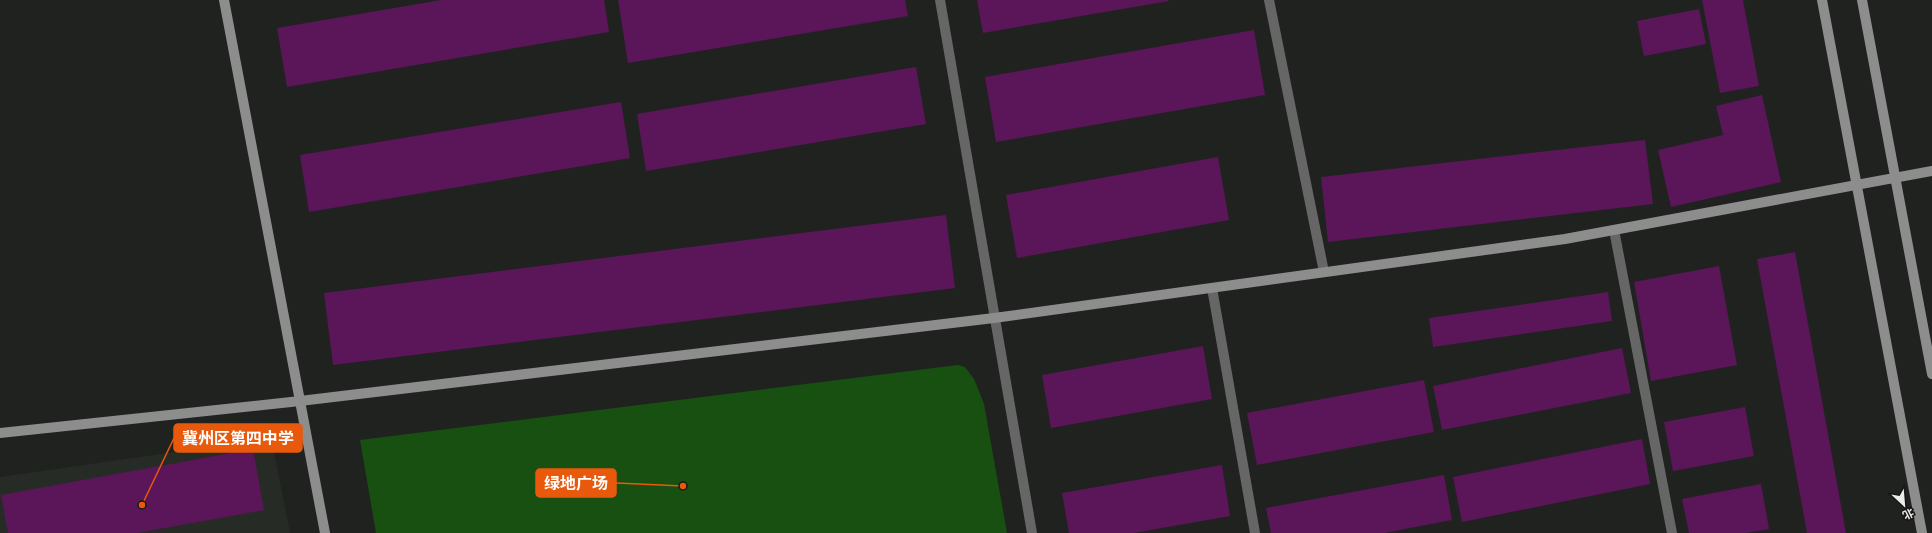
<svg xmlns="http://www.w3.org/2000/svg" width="1932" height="533" viewBox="0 0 1932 533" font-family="Figtree,'Noto Sans SC',sans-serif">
	<rect width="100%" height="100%" fill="#202220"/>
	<path fill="#262c25" d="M271 438 290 533H0V477Z"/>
	<path fill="#175010" d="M958 365 965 367 974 379 984 404 1007 533H376L360 440Z"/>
	<path fill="#5a1658" d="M441 0H604L609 32 287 87 277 28Z
		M618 0H905L908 16 628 63Z
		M977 0H1168L1169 1 983 33Z
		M1702 0H1743L1759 86 1720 93Z
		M1699 9 1706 44 1644 56 1637 21Z
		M1254 30 1265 95 996 142 985 77Z
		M916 67 926 124 646 171 637 114Z
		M1762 95 1781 182 1671 207 1658 150 1723 135 1716 106Z
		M621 102 630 158 309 212 300 155Z
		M1645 140 1653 204 1328 242 1321 177Z
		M1218 157 1229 220 1017 258 1006 195Z
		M946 215 955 288 333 365 324 293Z
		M1795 252 1846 533H1807L1757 259Z
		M1719 266 1737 365 1651 381 1634 282Z
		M1608 292 1612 321 1433 347 1429 318Z
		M1203 346 1212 399 1051 428 1042 375Z
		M1622 348 1631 393 1442 430 1433 386Z
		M1424 380 1434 432 1257 465 1247 413Z
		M1745 407 1754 456 1673 471 1664 422Z
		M1642 439 1650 484 1462 522 1453 477Z
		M253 449 264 510 137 533H8L1 495Z
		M1222 465 1230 516 1134 533H1069L1062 493Z
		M1444 475 1452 520 1384 533H1271L1266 508Z
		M1761 484 1769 529 1746 533H1689L1682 499Z"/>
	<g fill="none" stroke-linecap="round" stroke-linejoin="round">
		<path stroke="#656665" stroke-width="10" d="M1614 230 1672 533
			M1212 288 1255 533"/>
		<path stroke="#656665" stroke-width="10" d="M940 0 1032 533
			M1269 0 1324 272"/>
		<path stroke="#8c8d8c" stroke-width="10" d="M224 0 325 533
			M1822 0 1922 533
			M1862 0 1932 374
			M0 433 300 401 994 318 1565 239 1932 171"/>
	</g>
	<path fill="none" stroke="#e8590c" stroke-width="1.5" d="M142 505L174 438M683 486L616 483"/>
	<g fill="#e8590c" stroke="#171816" stroke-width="1.5">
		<circle cx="142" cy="505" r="4"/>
		<circle cx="683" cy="486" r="4"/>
	</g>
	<g fill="#e8590c" stroke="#e8590c" stroke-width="1.5">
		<rect x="174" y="424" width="128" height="28" rx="4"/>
		<rect x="536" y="469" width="80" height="28" rx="4"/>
	</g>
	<g font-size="16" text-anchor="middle" font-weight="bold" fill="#fff">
		<text x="238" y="444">冀州区第四中学</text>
		<text x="576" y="489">绿地广场</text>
	</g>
	<g transform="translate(1904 505) rotate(154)" stroke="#171816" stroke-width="3" paint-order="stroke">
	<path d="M0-3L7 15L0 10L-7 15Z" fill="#ebeceb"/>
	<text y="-6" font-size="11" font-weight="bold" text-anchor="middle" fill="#ebeceb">北</text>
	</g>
</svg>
